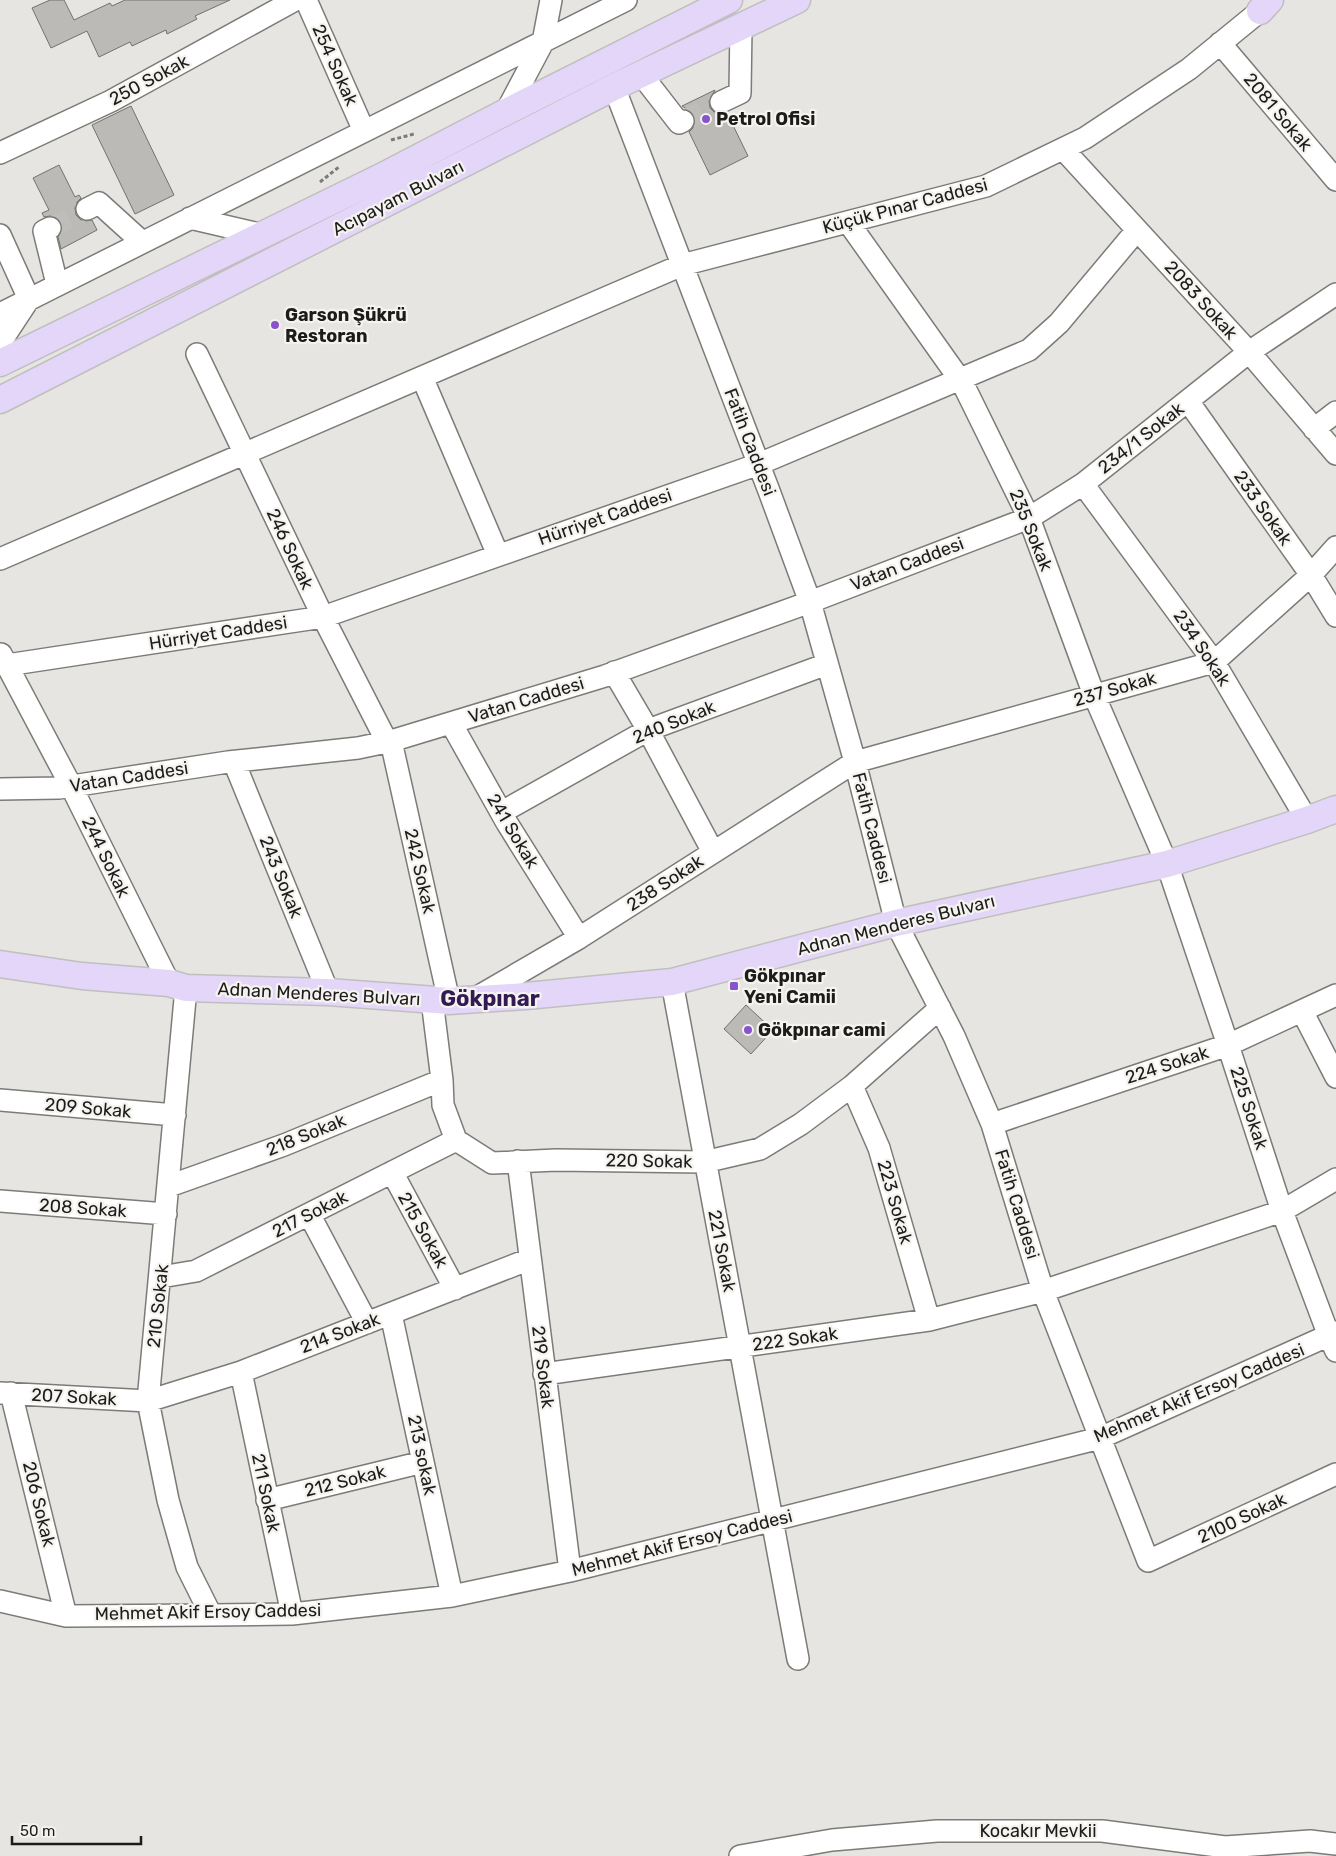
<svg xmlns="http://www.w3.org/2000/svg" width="1336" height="1856" viewBox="0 0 1336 1856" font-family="Rubik,sans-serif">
	<rect width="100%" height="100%" fill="#e7e5e2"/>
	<path fill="#bbbab6" stroke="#72716e" d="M50 0H64L74 20 110 3 112 6 125 0H230L195 16 197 19 167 34 166 30 132 46 130 42 99 57 87 31 51 48 32 8Z
		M715 90 709 101 710 108 714 112 720 114 727 113 748 156 710 175 689 132 694 127 695 122 694 116 690 111 682 106Z
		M131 106 174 195 135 214 92 125Z
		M59 165 75 197 79 195 81 198 76 203 75 208 76 215 81 220 86 221 92 220 97 230 61 249 58 237 62 229 61 223 56 217 50 216 44 217 42 213 49 210 33 178Z
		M746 1005 773 1030 751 1054 724 1029Z"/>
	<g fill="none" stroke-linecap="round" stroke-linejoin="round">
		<path stroke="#bfbdba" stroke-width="21" stroke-dasharray="21 11" stroke-linecap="butt" d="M683 121 721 102
			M50 228 87 209"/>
		<defs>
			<path id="minor" d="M306 0 364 131
				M1220 43 1336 180
				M641 74 679 123 683 121
				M614 87 769 491 810 602 855 762 896 923 954 1036 992 1124 1043 1291 1148 1561 1336 1474
				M721 102 740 93 741 26
				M506 112 543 42 551 0
				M1063 149 1249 352 1336 454
				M0 153 111 101 295 0
				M87 209 99 203 142 242
				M190 218 263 235
				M848 222 963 384 1029 518 1094 695 1167 864 1228 1045 1282 1211 1329 1336 1336 1351
				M50 228 44 231 57 284
				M0 235 29 299 0 343
				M0 314 626 0
				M197 354 323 617 387 742
				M422 377 498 555
				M1188 401 1311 575 1336 616
				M1314 429 1336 412
				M1083 484 1214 662 1307 820
				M0 559 682 265 986 186 1085 138 1189 69 1260 11
				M1 654 71 786 169 983
				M7 665 323 617 759 464 1029 350 1059 323 1137 230
				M614 672 648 730 713 852
				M451 723 507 823 579 938
				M391 741 449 1001
				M234 762 328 992
				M0 789 59 788 228 762 358 748 391 741 605 676 810 602 1029 518 1083 484 1249 352 1336 294
				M502 812 648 730 827 664
				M672 982 798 1659
				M186 988 148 1401 168 1500 187 1567 211 1615
				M474 999 579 938 855 762 1214 662 1311 575 1336 547
				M432 1000 442 1080 443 1105 456 1140 492 1163 556 1160 704 1162 760 1149 801 1124 852 1086 940 1008
				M1302 1011 1336 1077
				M852 1086 879 1148 929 1320
				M0 1100 175 1115
				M992 1124 1228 1045 1336 995
				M518 1161 570 1571
				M392 1172 455 1289
				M169 1186 284 1145 442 1080
				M0 1201 166 1214
				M309 1214 367 1323
				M161 1277 196 1271 456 1140
				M391 1314 452 1596
				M241 1372 292 1614
				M544 1374 929 1320 1043 1291 1282 1211 1336 1179
				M0 1393 148 1401 241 1372 530 1259
				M11 1393 66 1616
				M267 1500 423 1462
				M0 1601 66 1616 211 1615 292 1614 452 1596 570 1571 1100 1438 1336 1332
				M740 1856 832 1840 937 1831H1102L1225 1847 1310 1841 1336 1844"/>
			<path id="major" d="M1260 11 1270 0
				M0 363 379 178 506 112 729 0
				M0 400 614 87 797 0
				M0 964 82 976 169 983 186 988 328 992 449 1001 526 996 672 982 896 923 1167 864 1307 820 1336 809"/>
		</defs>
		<use href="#minor" stroke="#7c7b77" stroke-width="24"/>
		<use href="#major" stroke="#c0bfbf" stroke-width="29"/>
		<path stroke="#7d7b7a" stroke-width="3" stroke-dasharray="4 2.5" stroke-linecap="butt" d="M391 140 414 134
			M320 182 339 167"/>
		<use href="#minor" stroke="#fff" stroke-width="21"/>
		<use href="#major" stroke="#e3d6f9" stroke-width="26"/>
	</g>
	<g fill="#8853cb" stroke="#f4f3ef" stroke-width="2">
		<circle cx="706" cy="119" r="5"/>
		<circle cx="275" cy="325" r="5"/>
		<rect x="729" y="981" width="10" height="10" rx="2.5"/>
		<circle cx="748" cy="1030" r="5"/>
	</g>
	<g text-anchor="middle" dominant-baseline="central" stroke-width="4.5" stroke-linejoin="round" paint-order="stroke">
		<g font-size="18" fill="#1d1c1b" stroke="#f4f3ef">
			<text transform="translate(335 65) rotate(66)">254 Sokak</text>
			<text transform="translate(149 80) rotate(-28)">250 Sokak</text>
			<text transform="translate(1278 112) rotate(50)">2081 Sokak</text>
			<text transform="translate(398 198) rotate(-27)">Acıpayam Bulvarı</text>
			<text transform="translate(905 206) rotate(-15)">Küçük Pınar Caddesi</text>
			<text transform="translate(1201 300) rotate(48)">2083 Sokak</text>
			<text transform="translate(1141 438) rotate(-38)">234/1 Sokak</text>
			<text transform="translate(750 442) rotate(69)">Fatih Caddesi</text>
			<text transform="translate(1263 508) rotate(55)">233 Sokak</text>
			<text transform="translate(605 517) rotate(-19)">Hürriyet Caddesi</text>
			<text transform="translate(1031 530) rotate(68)">235 Sokak</text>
			<text transform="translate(290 549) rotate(65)">246 Sokak</text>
			<text transform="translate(907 564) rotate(-21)">Vatan Caddesi</text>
			<text transform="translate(218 633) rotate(-9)">Hürriyet Caddesi</text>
			<text transform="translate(1202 648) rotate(56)">234 Sokak</text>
			<text transform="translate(1115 689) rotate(-16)">237 Sokak</text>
			<text transform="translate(526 700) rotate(-17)">Vatan Caddesi</text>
			<text transform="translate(674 722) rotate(-22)">240 Sokak</text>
			<text transform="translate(129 777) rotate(-9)">Vatan Caddesi</text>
			<text transform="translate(872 828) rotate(76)">Fatih Caddesi</text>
			<text transform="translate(513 831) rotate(59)">241 Sokak</text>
			<text transform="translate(106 857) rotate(64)">244 Sokak</text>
			<text transform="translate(420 871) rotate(77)">242 Sokak</text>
			<text transform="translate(281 877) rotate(68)">243 Sokak</text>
			<text transform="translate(665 883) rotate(-33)">238 Sokak</text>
			<text transform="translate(896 925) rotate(-14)">Adnan Menderes Bulvarı</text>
			<text transform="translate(319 994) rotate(3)">Adnan Menderes Bulvarı</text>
			<text transform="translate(1167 1065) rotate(-18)">224 Sokak</text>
			<text transform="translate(88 1108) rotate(5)">209 Sokak</text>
			<text transform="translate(1249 1108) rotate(72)">225 Sokak</text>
			<text transform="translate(306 1135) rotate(-22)">218 Sokak</text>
			<text transform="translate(649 1161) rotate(1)">220 Sokak</text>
			<text transform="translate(895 1202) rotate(74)">223 Sokak</text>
			<text transform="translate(1017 1204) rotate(73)">Fatih Caddesi</text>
			<text transform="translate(83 1208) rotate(4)">208 Sokak</text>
			<text transform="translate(310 1214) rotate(-27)">217 Sokak</text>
			<text transform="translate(423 1230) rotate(61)">215 Sokak</text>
			<text transform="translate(722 1251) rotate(79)">221 Sokak</text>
			<text transform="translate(158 1306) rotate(-84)">210 Sokak</text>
			<text transform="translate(340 1333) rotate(-21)">214 Sokak</text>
			<text transform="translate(795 1339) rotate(-8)">222 Sokak</text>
			<text transform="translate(543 1367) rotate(83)">219 Sokak</text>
			<text transform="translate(1199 1393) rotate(-23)">Mehmet Akif Ersoy Caddesi</text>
			<text transform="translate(74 1397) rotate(3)">207 Sokak</text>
			<text transform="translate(422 1455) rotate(78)">213 sokak</text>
			<text transform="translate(345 1481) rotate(-14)">212 Sokak</text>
			<text transform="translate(266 1493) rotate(78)">211 Sokak</text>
			<text transform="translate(39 1504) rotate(76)">206 Sokak</text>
			<text transform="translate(1242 1518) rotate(-25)">2100 Sokak</text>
			<text transform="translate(682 1543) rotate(-14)">Mehmet Akif Ersoy Caddesi</text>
			<text transform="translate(208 1612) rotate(-1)">Mehmet Akif Ersoy Caddesi</text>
			<text x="1038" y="1831">Kocakır Mevkii</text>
		</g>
		<g font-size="18" font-weight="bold" fill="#1d1c1b" stroke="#f4f3ef" text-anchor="start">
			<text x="716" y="119">Petrol Ofisi</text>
			<text x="285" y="315">Garson Şükrü<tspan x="285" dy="21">Restoran</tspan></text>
			<text x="744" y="976">Gökpınar<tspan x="744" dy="21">Yeni Camii</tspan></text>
			<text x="758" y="1030">Gökpınar cami</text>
		</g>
		<g font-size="22" font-weight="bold" fill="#341a53" stroke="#f4f3ef">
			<text x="490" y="998">Gökpınar</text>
		</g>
	</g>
	<path d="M12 1836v8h129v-8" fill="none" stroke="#1d1c1b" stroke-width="2.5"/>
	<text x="20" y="1836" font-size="15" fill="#1d1c1b" stroke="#f4f3ef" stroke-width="4" paint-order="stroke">50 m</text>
</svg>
